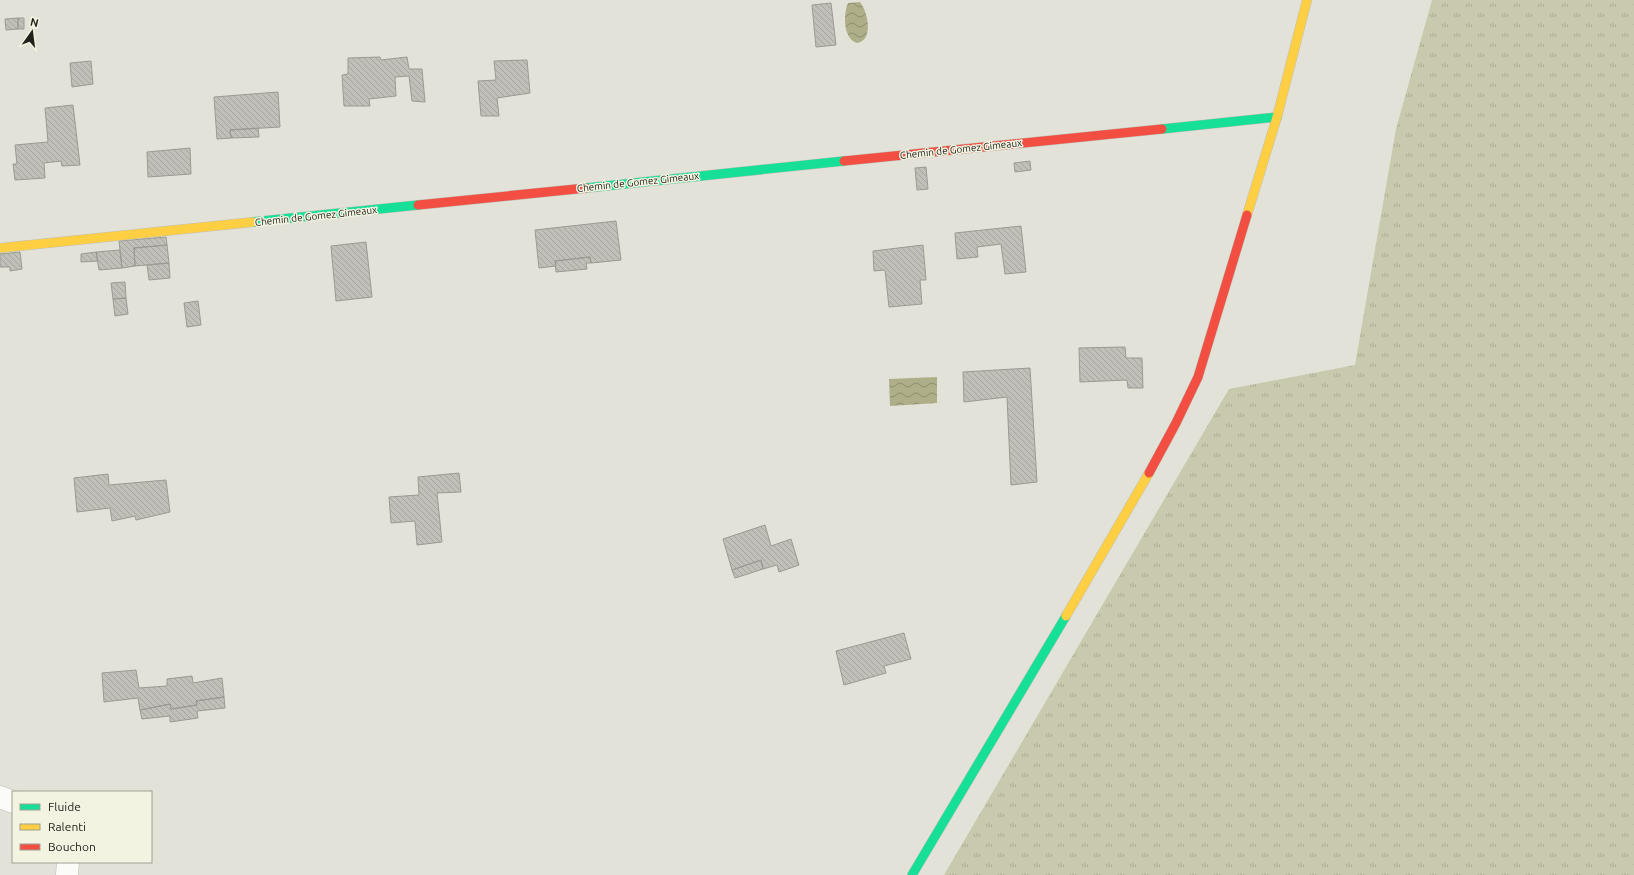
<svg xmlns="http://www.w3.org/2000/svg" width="1634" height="875" viewBox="0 0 1634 875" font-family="Ubuntu,sans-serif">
	<defs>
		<pattern id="grass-tufts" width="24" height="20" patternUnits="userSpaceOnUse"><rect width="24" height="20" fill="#c8c9ad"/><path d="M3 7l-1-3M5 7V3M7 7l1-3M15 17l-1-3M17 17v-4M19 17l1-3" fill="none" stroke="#acac94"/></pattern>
		<pattern id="water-waves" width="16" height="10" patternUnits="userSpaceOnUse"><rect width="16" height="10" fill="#aeaf88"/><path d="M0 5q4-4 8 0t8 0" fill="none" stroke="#8d8e6f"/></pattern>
		<pattern id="building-back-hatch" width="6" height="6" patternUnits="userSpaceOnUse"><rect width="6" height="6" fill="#c0c0b9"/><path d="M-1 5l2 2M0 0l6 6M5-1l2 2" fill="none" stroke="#a5a59f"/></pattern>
	</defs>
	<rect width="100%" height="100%" fill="#e2e2d8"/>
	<path fill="url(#grass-tufts)" d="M1432 0H1634V875H944L1229 389 1355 365 1396 129Z"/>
	<path fill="url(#water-waves)" d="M860 2C868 12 874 40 857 43 843 39 843 14 848 3Z
		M937 377V403L890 406 889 379Z"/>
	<path fill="url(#building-back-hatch)" stroke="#999a92" d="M831 3 836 45 816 47 812 5Z
		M18 18H24V29H18Z
		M18 18V29L6 30 5 19Z
		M380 57 381 60 407 57 409 69H422L425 102 412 101 409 76 395 77 396 96 369 99 370 106H344L342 75 348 74V58Z
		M527 60 530 93 497 98 499 116H481L478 81 496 80 494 61Z
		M91 61 93 84 72 87 70 63Z
		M278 92 280 127 230 130 231 138 217 139 214 97Z
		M73 105 80 165 62 166 61 161 44 163 45 178 15 180 13 164H17L15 145 48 142 45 108Z
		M258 128 259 137 231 138 230 130Z
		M190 148 191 174 148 177 147 152Z
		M1030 161 1031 170 1015 172 1014 163Z
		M926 167 928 189 917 190 915 168Z
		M616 221 621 260 591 263 590 257 555 261 556 266 539 268 535 230Z
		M1021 226 1026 272 1005 274 1001 244 977 247 978 257 957 259 955 233Z
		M166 237 167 245 134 248 135 266 122 268 119 241Z
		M366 242 372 297 336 301 331 246Z
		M167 245 169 263 135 266 134 248Z
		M923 245 926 280H920L922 304 889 307 885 270 874 271 873 251Z
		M120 250 122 268 99 270 96 252Z
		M20 252 22 269 10 271V267H0V254Z
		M96 252 98 261 81 262V254Z
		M590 257 591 263H586L587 269 556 272 555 261Z
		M169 263 170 278 149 280 147 265Z
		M125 282 126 298 113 299 111 283Z
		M126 298 128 314 115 316 113 299Z
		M198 301 201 325 187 327 184 303Z
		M1125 347 1126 358H1142L1143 388H1128L1127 380 1080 382 1079 348Z
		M1030 368 1037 482 1011 485 1007 397 964 402 963 372Z
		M459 473 461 492 437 493 442 542 417 545 415 521 391 523 389 497 419 495 418 477Z
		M108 474 109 485 166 480 170 512 136 520 135 516 112 521 110 508 77 512 74 478Z
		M765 525 771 546 791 539 799 565 779 572 777 565 763 569 761 560 732 570 723 539Z
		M761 560 763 569 735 578 732 570Z
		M904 633 911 659 884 666 886 673 844 685 836 651Z
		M136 670 139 688 167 686V679L192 676 193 683 222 678 224 697 196 701 197 705 171 709 170 704 140 710 138 698 104 702 102 673Z
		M224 697 225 708 197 711 198 718 170 722V716L142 719 140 710 170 704 171 709 197 705 196 701Z"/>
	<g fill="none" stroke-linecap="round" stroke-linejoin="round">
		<defs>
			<path id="street" d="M0 797 13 802
				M67 875 68 862"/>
			<path id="fast" d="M1162 129 1277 117
				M586 188 844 161
				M253 222 418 205
				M912 875 1066 616"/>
			<path id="slow" d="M1247 215 1277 117 1307 0
				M0 248 253 222
				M1066 616 1149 473"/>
			<path id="jam" d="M844 161 1162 129
				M418 205 586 188
				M1149 473 1176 423 1198 377 1247 215"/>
		</defs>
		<use href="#street" stroke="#bebeb6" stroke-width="23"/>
		<use href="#fast" stroke="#bebeb6" stroke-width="10"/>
		<use href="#slow" stroke="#bebeb6" stroke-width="10"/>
		<use href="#jam" stroke="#bebeb6" stroke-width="10"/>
		<use href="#street" stroke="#fbfbf9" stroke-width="22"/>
		<use href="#fast" stroke="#16e098" stroke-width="9"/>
		<use href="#slow" stroke="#ffcf43" stroke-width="9"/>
		<use href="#jam" stroke="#f24e42" stroke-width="9"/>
	</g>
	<g text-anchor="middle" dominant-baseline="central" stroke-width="3" stroke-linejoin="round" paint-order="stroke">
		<g font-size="10" fill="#23231d" stroke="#f2f3e1">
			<text transform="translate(961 149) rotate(-6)">Chemin de Gomez Gimeaux</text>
			<text transform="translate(638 182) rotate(-6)">Chemin de Gomez Gimeaux</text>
			<text transform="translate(316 216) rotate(-6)">Chemin de Gomez Gimeaux</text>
		</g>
	</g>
	<rect x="12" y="791" width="140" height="72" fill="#f2f3e1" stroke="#9fa093"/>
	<rect x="20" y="804" width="20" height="6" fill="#16e098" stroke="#9fa093"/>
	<text x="48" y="811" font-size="12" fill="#23231d">Fluide</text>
	<rect x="20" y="824" width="20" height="6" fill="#ffcf43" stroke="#9fa093"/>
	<text x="48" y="831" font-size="12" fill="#23231d">Ralenti</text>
	<rect x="20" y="844" width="20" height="6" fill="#f24e42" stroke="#9fa093"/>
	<text x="48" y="851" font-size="12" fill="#23231d">Bouchon</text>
	<g transform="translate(32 32) rotate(14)" stroke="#f2f3e1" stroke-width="3" paint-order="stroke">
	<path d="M0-3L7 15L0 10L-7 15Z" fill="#23231d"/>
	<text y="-6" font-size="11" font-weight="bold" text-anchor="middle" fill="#23231d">N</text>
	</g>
</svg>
